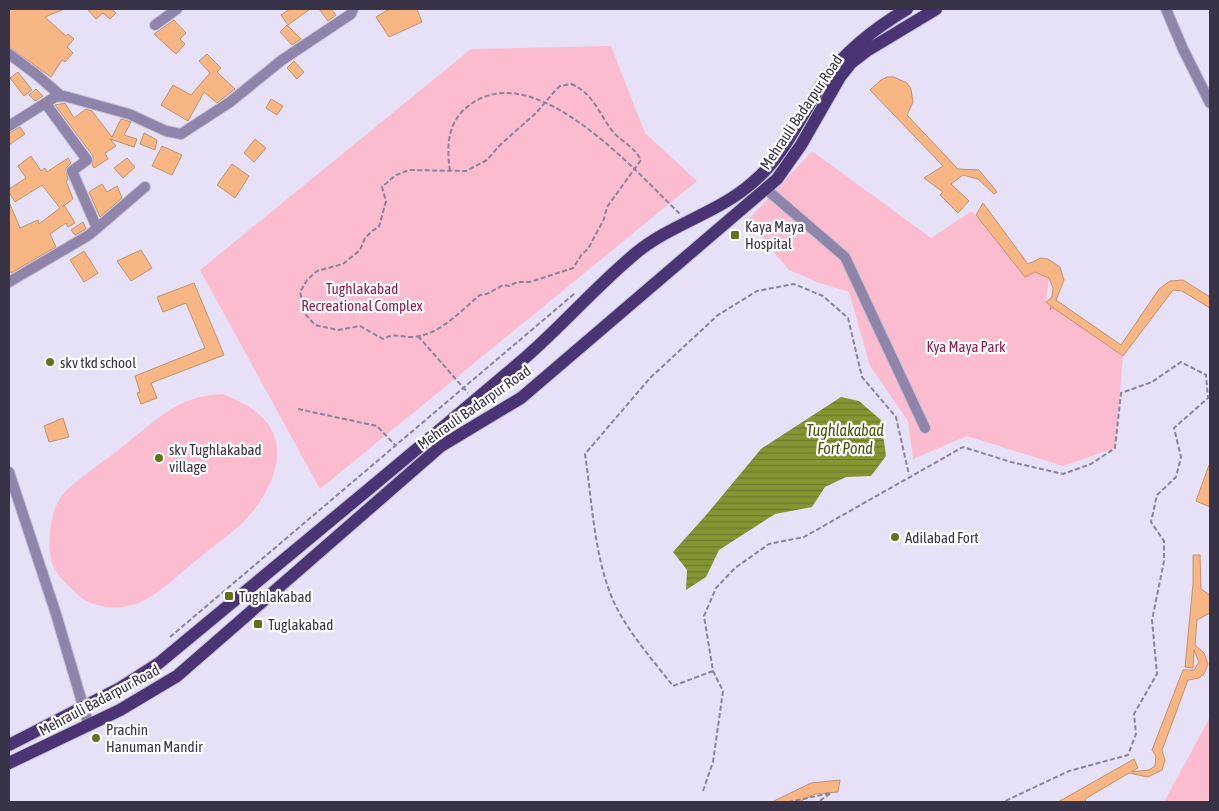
<svg xmlns="http://www.w3.org/2000/svg" width="1219" height="811" viewBox="0 0 1219 811" font-family="'Asap Condensed',sans-serif">
	<defs>
		<pattern id="water-rules" width="6" height="5" patternUnits="userSpaceOnUse" patternTransform="scale(1.25)"><rect width="6" height="5" fill="#849531"/><path d="M0 2.5h6" fill="none" stroke="#6d7a2c"/></pattern>
	</defs>
	<rect width="100%" height="100%" fill="#e7e1f7"/>
	<path fill="#fbbcd0" d="M611 46 645 133 697 181 320 489 200 270 471 49Z
		M812 151 931 238 972 211 1025 277 1035 272 1049 278 1046 302 1123 356 1115 448 1063 466 967 436 913 459 908 421 870 366 849 292 817 282 789 270 747 221Z
		M223 394C237 400 253 407 264 419 294 452 267 500 240 525 227 537 212 547 199 558 182 571 164 590 145 600 126 611 94 610 78 595 70 587 61 580 55 570 45 550 49 511 63 494 77 479 105 461 122 447 157 420 176 396 223 394Z
		M1210 715V802H1164L1207 723Z"/>
	<path fill="url(#water-rules)" d="M841 397 859 401 881 420 886 456 871 476 846 477 825 487 812 507 775 514 719 550 706 577 686 590 687 570 673 552 707 514 761 449Z"/>
	<path fill="#f8b685" stroke="#c1926e" d="M9 9H64L45 17 66 36 68 34 74 39 67 47 73 53 65 62 62 60 51 77 9 47Z
		M87 9H111L116 13 110 19 103 13 96 19Z
		M290 9H310L288 25 281 15Z
		M319 9H331L336 15 328 21Z
		M389 9H417L422 22 389 37 376 17Z
		M174 20 186 33 180 39 185 44 176 54 154 34Z
		M287 25 301 39 292 45 280 32Z
		M207 54 221 68 217 72 235 89 217 103 204 92 188 121 161 105 173 85 191 95 210 73 199 61Z
		M294 61 304 72 297 79 287 68Z
		M18 72 32 90 24 96 10 78Z
		M887 77H894L907 83 911 89 913 102 907 115 958 169 979 170 997 192 994 194 978 179 963 175 951 184 969 201 958 213 940 195 943 192 924 178 943 166 870 90 881 80Z
		M36 89 43 96 35 101 29 95Z
		M271 99 283 106 277 115 266 108Z
		M65 103 74 118 86 109 92 111 112 137 121 119 131 122 124 135 137 139 134 147 110 139 116 146 105 153 108 159 94 168 92 165 93 156 55 105Z
		M20 127 25 134 9 145V133Z
		M144 133 157 140 155 150 140 144Z
		M255 139 266 148 254 162 244 153Z
		M162 146 182 155 172 175 152 166Z
		M31 156 41 171 45 168 47 172 68 158 71 163 66 168 68 180 66 181 73 199 62 207 64 205 75 223 68 227 66 223 50 234 56 247 11 273 9 270V202L20 228 38 220 39 224 60 208 42 185 15 202 9 192V189L26 178 18 166Z
		M127 158 135 167 123 178 114 168Z
		M232 164 249 176 235 198 217 185Z
		M102 184 107 192 117 186 122 198 100 217 89 192Z
		M983 203 1028 264 1041 258 1048 259 1060 267 1064 280 1056 300 1121 345 1159 289 1170 281 1183 280 1210 297V308L1182 291 1173 290 1123 356 1052 307 1050 310 1051 306 1046 302 1052 297 1053 288 1049 278 1035 272 1025 277 976 215Z
		M83 222 86 229 75 235 71 230Z
		M141 250 152 268 131 281 117 261Z
		M84 251 98 273 84 282 70 260Z
		M194 283 224 355 151 383 157 398 141 404 137 393 140 392 135 376 205 348 186 303 163 312 157 297Z
		M63 418 69 437 49 442 44 426Z
		M1209 465H1210V507L1196 501Z
		M1193 555H1200L1201 589 1210 595V613L1197 620 1195 645 1204 653 1208 664 1204 674 1199 678 1188 680 1162 750 1165 760 1162 770 1148 777 1129 773 1085 799 1086 802H1058L1134 759 1138 768 1131 772 1149 770 1155 766 1156 756 1152 750 1183 670H1194L1199 662 1194 650 1193 668 1185 667 1193 584Z
		M840 780 838 792 815 794 799 802H772L811 783Z"/>
	<g fill="none" stroke-linecap="round" stroke-linejoin="round">
		<defs>
			<path id="street" d="M1166 9 1183 49 1210 103
				M155 25 177 9
				M9 54 37 75 60 95
				M46 104 87 160 72 171 97 228
				M9 126 55 97 64 96 129 114 166 131 181 134 230 102 282 60 351 14 353 9
				M766 189 845 257 925 428
				M9 282 89 235 145 187
				M9 472 56 614 89 726"/>
			<path id="primary" d="M9 745 120 688 159 663C282 561 405 460 526 357 564 324 597 285 636 253 671 224 718 213 752 183 785 156 800 116 824 81 846 50 875 28 907 9
				M9 763 120 710 177 676 441 446 521 398 777 179 801 145 840 77 851 63 868 50 936 9"/>
		</defs>
		<use href="#street" stroke="#c4bed4" stroke-width="12"/>
		<use href="#primary" stroke="#c4bed4" stroke-width="14"/>
		<path stroke="#8a849a" stroke-width="2" stroke-dasharray="5 2.5" stroke-linecap="butt" d="M571 84C594 93 599 115 614 133 624 143 635 148 641 160L607 207 604 219 588 249 582 254 573 268 530 282H517L509 286 503 285 487 294 480 295C460 311 441 334 414 337 402 338 395 332 383 339L360 326 338 330 315 325 305 314 300 292 307 280 317 271 343 264 360 250 365 238 372 231 379 227 386 201 382 187 396 175 409 170 466 171 487 160 500 145 536 113 554 92 560 86Z
			M450 171C446 144 448 120 471 104 537 57 637 173 680 214
			M418 336 468 393
			M298 409 377 426 395 445
			M170 637 574 294
			M713 671 673 686C652 659 626 630 612 598 594 554 592 501 585 454L650 378 718 315 757 291 794 284 823 296 848 318 862 377 896 417 909 475
			M703 791 713 762 723 691 713 671 704 616 716 588 735 568 769 544 804 537 963 447 1011 462 1063 474 1091 464 1115 448 1121 393 1152 382 1181 362 1206 375 1208 398 1174 428 1181 457 1176 477 1157 495 1151 522 1164 541V561L1152 620 1157 674 1134 714 1136 734 1128 755 1069 771 1003 802
			M788 802 831 793 818 802"/>
		<use href="#street" stroke="#8f84a9" stroke-width="10"/>
		<use href="#primary" stroke="#4b3474" stroke-width="12"/>
	</g>
	<g fill="#64711c" stroke="#fff" stroke-width="2">
		<rect x="730" y="230" width="10" height="10" rx="2.5"/>
		<circle cx="50" cy="362" r="5"/>
		<circle cx="159" cy="458" r="5"/>
		<circle cx="895" cy="537" r="5"/>
		<rect x="224" y="591" width="10" height="10" rx="2.5"/>
		<rect x="253" y="619" width="10" height="10" rx="2.5"/>
		<circle cx="96" cy="738" r="5"/>
	</g>
	<g text-anchor="middle" dominant-baseline="central" stroke-width="4.5" stroke-linejoin="round" paint-order="stroke">
		<g font-size="15" fill="#393348" stroke="#fff">
			<text transform="translate(801 112) rotate(-56)">Mehrauli Badarpur Road</text>
			<text transform="translate(474 407) rotate(-35)">Mehrauli Badarpur Road</text>
			<text transform="translate(99 700) rotate(-28)">Mehrauli Badarpur Road</text>
		</g>
		<g font-size="15" fill="#393348" stroke="#fff" text-anchor="start">
			<text x="745" y="226">Kaya Maya<tspan x="745" dy="17">Hospital</tspan></text>
			<text x="60" y="362">skv tkd school</text>
			<text x="169" y="449">skv Tughlakabad<tspan x="169" dy="17">village</tspan></text>
			<text x="905" y="537">Adilabad Fort</text>
			<text x="239" y="596">Tughlakabad</text>
			<text x="268" y="624">Tuglakabad</text>
			<text x="106" y="729">Prachin<tspan x="106" dy="17">Hanuman Mandir</tspan></text>
		</g>
		<g font-size="15" fill="#901d52" stroke="#fff">
			<text x="362" y="288">Tughlakabad<tspan x="362" dy="17">Recreational Complex</tspan></text>
			<text x="966" y="346">Kya Maya Park</text>
		</g>
		<g font-size="16" font-style="italic" fill="#485207" stroke="#fff">
			<text x="845" y="430">Tughlakabad<tspan x="845" dy="18">Fort Pond</tspan></text>
		</g>
	</g>
	<rect width="1219" height="811" fill="none" stroke="#393348" stroke-width="20"/>
</svg>
